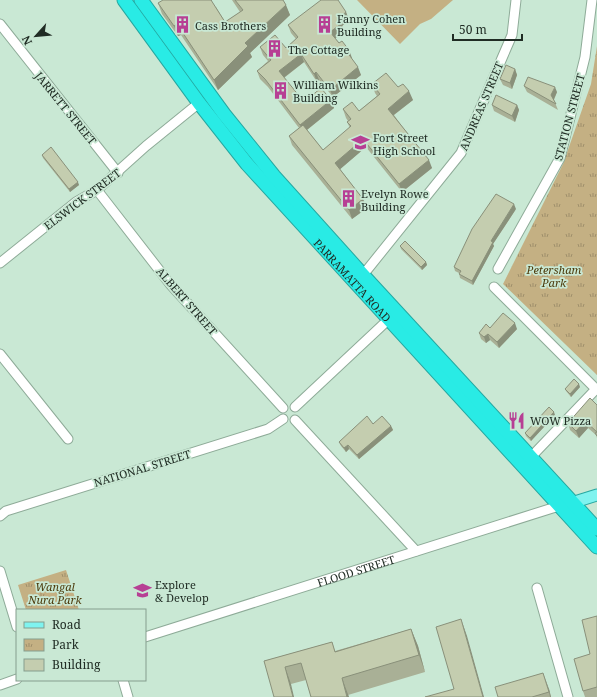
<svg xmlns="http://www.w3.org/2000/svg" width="597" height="697" viewBox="0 0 597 697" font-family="'Noto Serif',serif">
	<defs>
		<pattern id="park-tufts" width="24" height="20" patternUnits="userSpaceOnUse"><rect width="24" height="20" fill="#c4b083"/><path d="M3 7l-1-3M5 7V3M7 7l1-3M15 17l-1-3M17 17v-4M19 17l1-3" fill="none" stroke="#9f8f6b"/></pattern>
	</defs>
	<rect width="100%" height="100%" fill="#c9e8d4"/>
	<path fill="#c4b083" d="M357 0H453L431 19 420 24 400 44Z"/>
	<path fill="url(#park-tufts)" d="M597 46V375L503 284 563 164 591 84Z
		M66 570 79 610H26L18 585Z"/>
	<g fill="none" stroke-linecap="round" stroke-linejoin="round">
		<defs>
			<g id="minor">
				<path d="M0 24 118 173"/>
				<path d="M97 190 170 284 283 408"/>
				<path d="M0 263 76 202 97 190 146 146 199 103"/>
				<path d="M498 269 560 158 585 57 592 0"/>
				<path d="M363 275 461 153 512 35 516 0"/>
				<path d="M494 287 597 390"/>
				<path d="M0 354 68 439"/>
				<path d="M295 407 389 319"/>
				<path d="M295 420 416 551"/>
				<path d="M531 457 596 389"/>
				<path d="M0 516 6 511 268 429 283 419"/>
				<path d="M0 571 17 627"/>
				<path d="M537 588 568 697"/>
				<path id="s1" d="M145 637 559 506"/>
				<path d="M123 680 128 697"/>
				<path d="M0 685 17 679"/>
			</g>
			<path id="major" d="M565 505 597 495"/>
			<g id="highway">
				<path id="s2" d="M124 0 199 103 247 164 597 547"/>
				<path d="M141 0 224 114 274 176 363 275 597 529"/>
			</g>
		</defs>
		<use href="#minor" stroke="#8eab98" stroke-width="11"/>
		<use href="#major" stroke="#26a8a1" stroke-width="13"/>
		<use href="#highway" stroke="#26a8a1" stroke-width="15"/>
		<use href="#minor" stroke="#fff" stroke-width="9"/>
		<use href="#major" stroke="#7ff3ef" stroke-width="11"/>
		<use href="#highway" stroke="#29ebe5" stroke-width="13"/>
	</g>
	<path fill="#a9b096" d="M232 0H283L290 15 250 53 252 57 218 90 181 35 178 36 162 14 158 3 216 7 225 22 240 12Z
		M346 12 349 20 342 26 344 32 335 38 352 58V59L361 75 333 97 319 80 317 82 304 62 284 78 304 102 331 100 334 108 307 130 323 150 350 128 347 122 348 121 346 118 343 109 359 111 377 96 375 93 372 84 398 87 413 100 394 115 432 168 402 192 366 147 340 169 363 199 367 208 352 219 292 145 289 136 299 128 268 87 260 79 257 71 268 61 263 55 260 47 286 48 296 39 291 33 288 25Z
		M515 69 517 75 512 89 503 85 500 79Z
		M524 86 557 92 554 100 558 110 527 92Z
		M492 105H517L519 110 515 122 494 111Z
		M42 155 79 185 70 192 43 158Z
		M516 209 493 244 494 246 473 285 460 278 459 273 455 271 454 267Z
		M400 246 426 262 427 265 422 270 401 249Z
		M490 328 517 329 499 348 490 340 486 343 481 339 479 333Z
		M580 387 571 397 566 391 565 389Z
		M597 405V438L596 435 588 428 579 438 570 430 568 423Z
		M555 415 531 441 526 436 525 433Z
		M373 424 391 426 393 430 359 459 349 449 346 452 341 446 339 442Z
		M597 616V697H585L583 691 590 654Z
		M411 629 418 646 425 672 348 695 349 697H311L306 680 291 684 264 661 332 642 335 651Z
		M549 689 551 697H498Z"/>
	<path fill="#89907a" d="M286 5 290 15 250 53 252 57 218 90 214 80 245 43Z
		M346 12 349 20 342 26 344 32 333 40 330 32 338 19Z
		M177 24 181 35 178 36 174 26Z
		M349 50 352 58 350 60 347 52Z
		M301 54 304 62 282 79 279 71Z
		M358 67 361 75 333 97 330 90Z
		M515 69 517 75 512 89 510 83Z
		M316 72 319 80 317 82 314 74Z
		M555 87 557 92 553 101 551 95Z
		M409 91 413 100 391 117 388 109Z
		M331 100 334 108 303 133 300 125Z
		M517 105 519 110 515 122 512 116Z
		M363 139 366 147 338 171 335 163Z
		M429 160 432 168 402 192 399 184Z
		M78 182 79 185 70 192 69 189Z
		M363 199 367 208 352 219 349 210Z
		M514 204 516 209 493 244 494 246 473 285 472 281 491 241Z
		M426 262 427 265 422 270 421 267Z
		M515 323 517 329 499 348 497 342Z
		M488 334 490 340 486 343 484 337Z
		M579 384 580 387 571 397 570 394Z
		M554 412 555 415 531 441 530 438Z
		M585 421 588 428 579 438 576 431Z
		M391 426 393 430 359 459 357 455Z
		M348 445 349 449 346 452 344 448Z
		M461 619 467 636 484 697H483Z
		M411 629 418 646 425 672 419 655Z
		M285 667 291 684 294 697H293Z
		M543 673 549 689 551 697H550L549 692Z
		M342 678 349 697H347Z"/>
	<path fill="#c4cdaf" stroke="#89907a" d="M163 0H212H211L225 22 243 10 235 0H283L286 5 245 43 248 46 214 80 177 24 174 26 158 3Z
		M321 0H338L346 12 338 19 341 24 330 32 339 43 342 41 349 50 347 52 358 67 330 90 316 72 314 74 301 54 279 71 304 102 321 88 331 100 300 125 265 79 257 71 271 60 260 47 275 35 286 48 298 37 288 25Z
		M506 65 515 69 510 83 500 79Z
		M386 73 398 87 403 84 409 91 388 109 429 160 399 184 363 139 335 163 363 199 349 210 289 136 303 125 323 150 351 126 347 122 351 119 343 109 352 102 359 111 380 94 372 84Z
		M528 77 555 87 551 95 556 104 524 86Z
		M496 95 517 105 512 116 492 105Z
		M51 147 78 182 69 189 42 155Z
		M496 194 514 204 491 241 493 242 472 281 459 274 461 271 454 267 472 229Z
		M405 241 426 262 421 267 400 246Z
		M503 313 515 323 497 342 488 334 484 337 479 333 486 324 490 328Z
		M574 379 579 384 570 394 565 389Z
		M590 398 597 405V436L595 433 597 432 585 421 576 431 568 423Z
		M549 407 554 412 530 438 525 433Z
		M367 416 373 424 382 416 391 426 357 455 348 445 344 448 339 442Z
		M597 616V687L583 691 574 659 590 654 582 620Z
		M461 619 483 697H425L454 689 436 627Z
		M411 629 419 655 342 678 347 697H311L301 663 285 667 293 697H274L264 661 332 642 335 652Z
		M543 673 549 692 532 697H498L495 687Z"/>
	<defs>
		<symbol id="building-bare" viewBox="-9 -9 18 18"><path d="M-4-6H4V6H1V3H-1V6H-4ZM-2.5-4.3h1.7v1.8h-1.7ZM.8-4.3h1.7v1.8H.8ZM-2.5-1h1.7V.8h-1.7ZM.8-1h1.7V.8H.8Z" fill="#b73f94" stroke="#c9e8d4" stroke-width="2.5" paint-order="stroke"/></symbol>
		<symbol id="school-bare" viewBox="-9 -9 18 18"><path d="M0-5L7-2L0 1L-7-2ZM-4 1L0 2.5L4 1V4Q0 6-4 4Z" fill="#b73f94" stroke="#c9e8d4" stroke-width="2.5" paint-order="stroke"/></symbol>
		<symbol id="restaurant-bare" viewBox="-9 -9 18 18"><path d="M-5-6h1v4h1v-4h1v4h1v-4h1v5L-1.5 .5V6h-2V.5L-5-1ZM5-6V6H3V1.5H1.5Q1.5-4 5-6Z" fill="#b73f94" stroke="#c9e8d4" stroke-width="2.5" paint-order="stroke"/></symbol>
	</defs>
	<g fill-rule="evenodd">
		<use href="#building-bare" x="312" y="12" width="25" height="25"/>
		<use href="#building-bare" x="170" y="12" width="25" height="25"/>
		<use href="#building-bare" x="262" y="36" width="25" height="25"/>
		<use href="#building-bare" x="268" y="78" width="25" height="25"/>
		<use href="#school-bare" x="348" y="130" width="25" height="25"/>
		<use href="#building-bare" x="336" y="186" width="25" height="25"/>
		<use href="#restaurant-bare" x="504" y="408" width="25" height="25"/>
		<use href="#school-bare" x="130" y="578" width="25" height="25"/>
	</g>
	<g text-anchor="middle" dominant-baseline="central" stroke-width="3.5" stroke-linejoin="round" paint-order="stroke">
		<g font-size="11" fill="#202c24" stroke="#c9e8d4" text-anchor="start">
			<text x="337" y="18">Fanny Cohen<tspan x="337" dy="13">Building</tspan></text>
			<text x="195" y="25">Cass Brothers</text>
			<text x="288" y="49">The Cottage</text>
			<text x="293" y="84">William Wilkins<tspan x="293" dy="13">Building</tspan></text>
			<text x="373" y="137">Fort Street<tspan x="373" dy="13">High School</tspan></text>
			<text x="361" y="193">Evelyn Rowe<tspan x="361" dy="13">Building</tspan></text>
			<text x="530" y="420">WOW Pizza</text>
			<text x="155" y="584">Explore<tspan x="155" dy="13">&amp; Develop</tspan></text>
		</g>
		<g font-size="11" fill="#202c24" stroke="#c9e8d4">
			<text transform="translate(481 106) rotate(-67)">ANDREAS STREET</text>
			<text transform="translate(66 108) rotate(51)">JARRETT STREET</text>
			<text transform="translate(569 117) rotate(-75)">STATION STREET</text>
			<text transform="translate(82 199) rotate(-37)">ELSWICK STREET</text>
			<text stroke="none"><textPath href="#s2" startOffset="362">PARRAMATTA ROAD</textPath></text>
			<text transform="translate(187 301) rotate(49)">ALBERT STREET</text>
			<text transform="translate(142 468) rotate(-17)">NATIONAL STREET</text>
			<text stroke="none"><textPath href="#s1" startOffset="221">FLOOD STREET</textPath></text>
		</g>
		<g font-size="11" font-style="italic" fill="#4c3a0b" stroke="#c9e8d4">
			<text x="554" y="269">Petersham<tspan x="554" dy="13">Park</tspan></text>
			<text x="55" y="586">Wangal<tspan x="55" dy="13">Nura Park</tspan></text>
		</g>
	</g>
	<rect x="16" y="609" width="130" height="72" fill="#c9e8d4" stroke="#859d8e"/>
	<rect x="24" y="622" width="20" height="6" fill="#7ff3ef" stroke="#859d8e"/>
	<text x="52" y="629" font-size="12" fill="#202c24">Road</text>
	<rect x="24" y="639" width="20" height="12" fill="url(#park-tufts)" stroke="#859d8e"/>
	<text x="52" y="649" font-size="12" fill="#202c24">Park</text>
	<rect x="24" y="659" width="20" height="12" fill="#c4cdaf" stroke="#859d8e"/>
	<text x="52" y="669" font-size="12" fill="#202c24">Building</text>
	<g transform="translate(36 36) rotate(243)" stroke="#c9e8d4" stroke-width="3" paint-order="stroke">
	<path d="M0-3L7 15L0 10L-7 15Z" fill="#202c24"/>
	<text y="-6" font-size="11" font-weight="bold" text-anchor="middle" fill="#202c24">N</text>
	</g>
	<path d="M453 34v6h69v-6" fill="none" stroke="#202c24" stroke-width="2"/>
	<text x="459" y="34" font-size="12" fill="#202c24" stroke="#c9e8d4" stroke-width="3" paint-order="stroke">50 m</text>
</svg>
